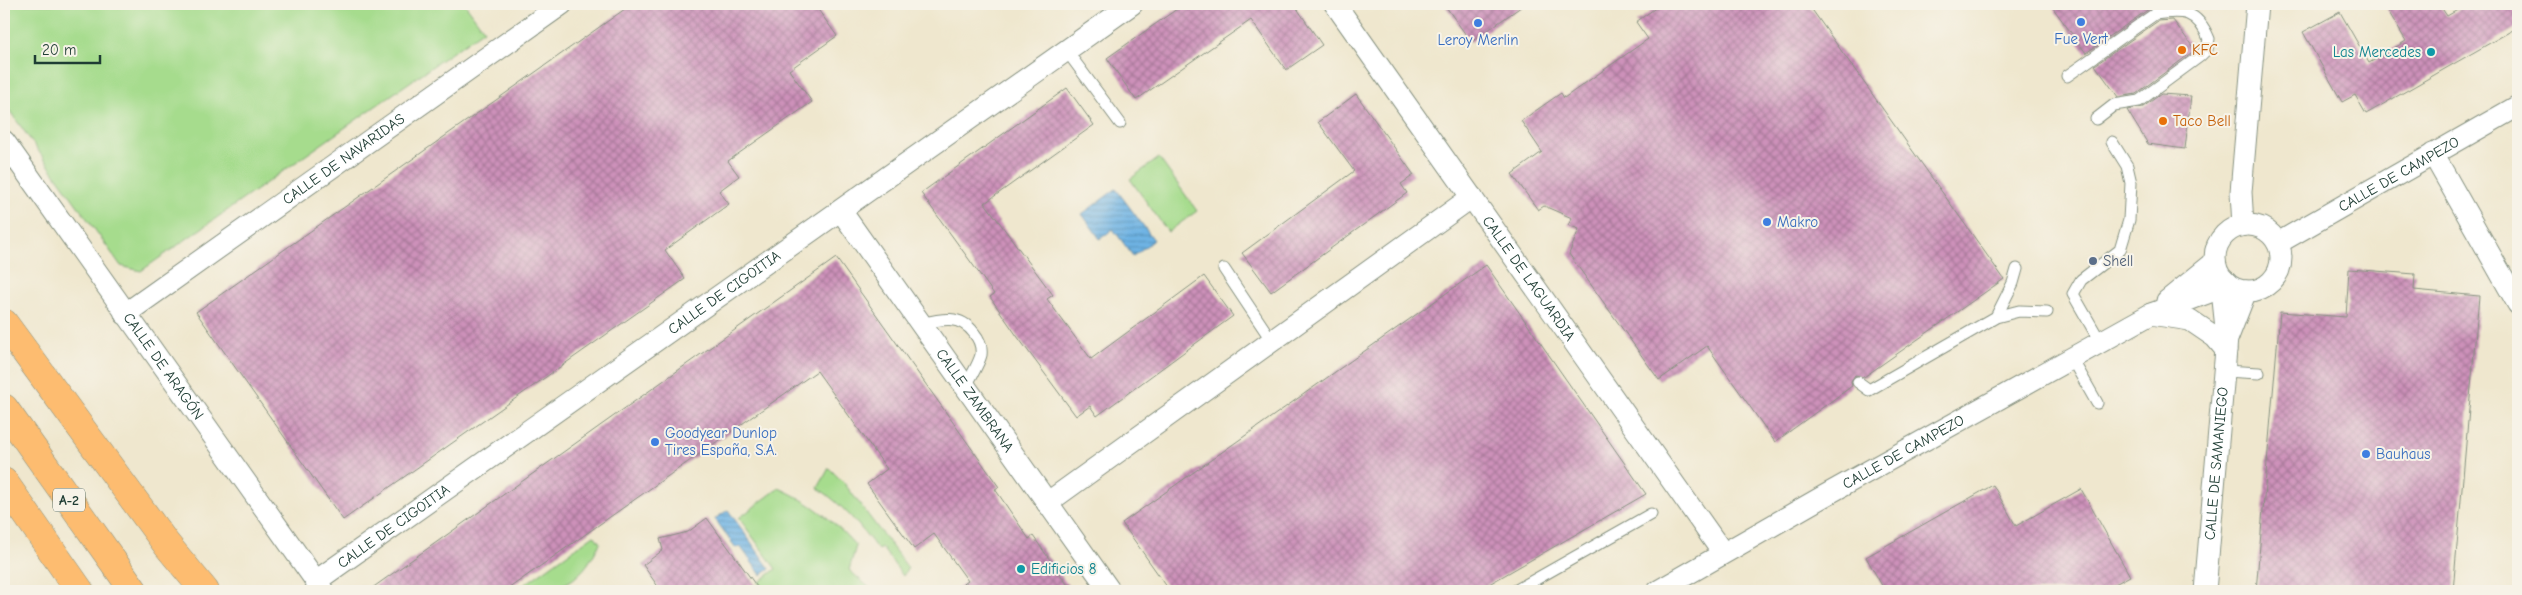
<svg xmlns="http://www.w3.org/2000/svg" width="2522" height="595" viewBox="0 0 2522 595" font-family="'Comic Neue',sans-serif">
	<defs>
		<pattern id="water-rules" width="6" height="5" patternUnits="userSpaceOnUse" patternTransform="scale(1.25)"><rect width="6" height="5" fill="#6eb3e4"/><path d="M0 2.5h6" fill="none" stroke="#5a93ba"/></pattern>
		<pattern id="building-cross-hatch" width="8" height="8" patternUnits="userSpaceOnUse" patternTransform="scale(1.25)"><rect width="8" height="8" fill="#cd91ba"/><path d="M0 0l8 8M0 8l8-8" fill="none" stroke="#a67898"/></pattern>
	</defs>
	<rect width="100%" height="100%" fill="#f7f3e8"/>
	<filter id="ink" filterUnits="userSpaceOnUse"><feTurbulence type="fractalNoise" baseFrequency=".02" numOctaves="2"/><feDisplacementMap in="SourceGraphic" scale="10" xChannelSelector="R" yChannelSelector="G"/><feConvolveMatrix kernelMatrix="1 2 1 2 8 2 1 2 1" color-interpolation-filters="sRGB"/></filter>
	<filter id="wash" filterUnits="userSpaceOnUse"><feTurbulence type="fractalNoise" baseFrequency=".0096" numOctaves="4" result="noise"/><feDisplacementMap in="SourceGraphic" scale="20" xChannelSelector="R" yChannelSelector="G"/><feGaussianBlur stdDeviation="1.12" result="paint"/><feColorMatrix in="noise" values="0 0 0 0 0 0 0 0 0 0 0 0 0 0 0 0 0 1.4 0 .05"/><feComposite in="paint" operator="in"/></filter>
	<g filter="url(#wash)">
		<rect width="100%" height="100%" fill="#efe7ce"/>
		<path fill="#a6dc8d" stroke="#628c60" d="M4 4H465L484 30 141 271 121 266 4 103Z
			M1159 158 1197 211 1168 232 1130 179Z
			M829 468 844 483 908 568 903 576 882 548 878 550C860 526 844 506 818 488Z
			M779 488C812 503 832 519 856 546L849 570 873 591H764L758 583 776 569 739 518Z
			M594 535 600 543C583 577 565 595 524 585Z"/>
		<path fill="url(#water-rules)" stroke="#46788c" d="M1116 189 1154 240 1133 256 1113 229 1100 239 1082 214Z
			M728 510 770 569 761 575 740 546 736 548 715 519Z"/>
		<g id="blocks">
			<path fill="url(#building-cross-hatch)" d="M632 4H814L837 36 789 70 812 102 728 161 739 176 719 191 729 204 665 250 685 279 343 520 196 312Z
				M1184 4H1294L1322 45 1286 70 1251 20 1136 100 1107 58Z
				M1444 4H1525L1471 42Z
				M1661 4H1808L2004 279 1864 377 1855 375 1851 381 1852 386 1775 442 1707 346 1659 380 1569 254 1579 229 1568 225 1572 218 1544 206 1538 210 1512 174 1542 152 1521 121 1561 93 1564 98 1648 39 1636 22Z
				M2050 4H2156L2086 53Z
				M2384 4H2439L2447 16 2468 4H2518V27L2366 114 2355 95 2342 102 2303 32 2340 12 2369 63 2406 41Z
				M2173 20 2195 50 2136 94 2118 97 2095 65 2158 21Z
				M1067 88 1094 125 985 203 1053 295 1047 299 1091 359 1204 276 1233 316 1097 416 1090 406 1076 416 1017 336 990 297 994 294 921 193Z
				M1356 94 1414 175 1401 184 1407 193 1271 292 1242 253 1354 171 1318 122Z
				M2161 94 2191 96 2185 149 2148 144 2127 110 2143 107Z
				M836 258 999 487 995 489 1029 539 1033 536 1072 591H954L968 581 934 534 914 549 867 484 887 469 817 371 505 591H368Z
				M1486 265 1646 494 1477 591H1170L1122 523Z
				M2349 269 2415 274 2414 290 2479 296 2453 591H2256L2280 312 2346 317Z
				M1993 485 2016 526 2081 489 2130 576 2102 591H1885L1866 557Z
				M707 518 760 591H661L643 565 663 550 660 539 688 532Z"/>
		</g>
	</g>
	<g filter="url(#ink)">
		<use href="#blocks" fill-opacity="0" stroke="#879281" stroke-width="1"/>
		<g fill="none" stroke-linecap="round" stroke-linejoin="round">
			<defs>
				<path id="service" d="M1066 50 1120 123
					M2067 76 2169 4
					M2096 119 2114 105 2139 101 2200 56 2207 49 2209 39C2197 10 2183 10 2155 14
					M1224 269 1272 341
					M1996 317 2013 283 2017 269
					M920 324C941 319 960 314 974 333 979 339 982 347 981 355 978 366 970 377 966 387
					M2101 343 2073 294 2081 280 2120 250 2129 220 2131 183 2127 166 2112 142
					M2072 359 2097 403
					M2225 371 2259 373
					M1858 382 1869 390 1996 317 2019 311 2047 312
					M1515 591 1651 514"/>
				<g id="minor">
					<path id="s1" d="M1335 4 1723 553"/>
					<path id="s2" d="M4 141 323 591"/>
					<path d="M2433 154 2518 304"/>
					<path id="s3" d="M841 211 1110 591"/>
					<path d="M2243 225 2241 192 2257 4"/>
					<circle cx="2248" cy="258" r="33"/>
					<path id="s4" d="M2278 243 2518 106"/>
					<path d="M2167 301 2215 262"/>
					<path id="s5" d="M125 314 562 4"/>
					<path d="M2151 314 2190 320 2215 337 2226 350"/>
					<path d="M2228 337 2246 291"/>
					<path d="M1047 503 1472 197"/>
					<path id="s6" d="M316 581 1132 4"/>
					<path id="s7" d="M1658 591 1824 496 2151 314 2210 292 2224 280"/>
					<path id="s8" d="M2205 591 2227 338 2223 300 2226 282"/>
				</g>
				<path id="motorway" d="M4 323 167 545 205 591
					M4 408 134 591
					M4 482 80 591"/>
			</defs>
			<use href="#service" stroke="#879281" stroke-width="13"/>
			<use href="#minor" stroke="#879281" stroke-width="23"/>
			<use href="#motorway" stroke="#879281" stroke-width="29"/>
			<use href="#service" stroke="#fff" stroke-width="11"/>
			<use href="#minor" stroke="#fff" stroke-width="21"/>
			<use href="#motorway" stroke="#fdbc70" stroke-width="28"/>
		</g>
	</g>
	<g fill="#3f7fe0" stroke="#f7f3e8" stroke-width="2">
		<circle cx="2081" cy="22" r="5"/>
		<circle cx="1478" cy="23" r="5"/>
		<circle cx="1767" cy="222" r="5"/>
		<circle cx="655" cy="442" r="5"/>
		<circle cx="2366" cy="454" r="5"/>
	</g>
	<g fill="#e8710a" stroke="#f7f3e8" stroke-width="2">
		<circle cx="2182" cy="50" r="5"/>
		<circle cx="2163" cy="121" r="5"/>
	</g>
	<g fill="#0f9aa8" stroke="#f7f3e8" stroke-width="2">
		<circle cx="2431" cy="52" r="5"/>
		<circle cx="1021" cy="569" r="5"/>
	</g>
	<circle fill="#5c6f8a" stroke="#f7f3e8" stroke-width="2" cx="2093" cy="261" r="5"/>
	<g text-anchor="middle" dominant-baseline="central" stroke-width="4" stroke-linejoin="round" paint-order="stroke">
		<rect fill="#f7f3e8" stroke="#60746a" stroke-width="1" x="53" y="488.5" width="32" height="23" rx="4"/>
		<g font-size="14" font-weight="bold" fill="#1f3d34">
			<text x="69" y="500">A-2</text>
		</g>
		<g font-size="15" fill="#366cbe" stroke="#f7f3e8" text-anchor="start">
			<text x="2081" y="39" text-anchor="middle">Fue Vert</text>
			<text x="1478" y="40" text-anchor="middle">Leroy Merlin</text>
			<text x="1777" y="222">Makro</text>
			<text x="665" y="433">Goodyear Dunlop<tspan x="665" dy="17">Tires España, S.A.</tspan></text>
			<text x="2376" y="454">Bauhaus</text>
		</g>
		<g font-size="15" fill="#c56008" stroke="#f7f3e8" text-anchor="start">
			<text x="2192" y="50">KFC</text>
			<text x="2173" y="121">Taco Bell</text>
		</g>
		<g font-size="15" fill="#0d838f" stroke="#f7f3e8" text-anchor="end">
			<text x="2421" y="52">Las Mercedes</text>
			<text x="1031" y="569" text-anchor="start">Edificios 8</text>
		</g>
		<g font-size="15" fill="#1f3d34" stroke="#f7f3e8">
			<text stroke="none"><textPath href="#s5" startOffset="268">CALLE DE NAVARIDAS</textPath></text>
			<text stroke="none"><textPath href="#s4" startOffset="139">CALLE DE CAMPEZO</textPath></text>
			<text stroke="none"><textPath href="#s1" startOffset="336">CALLE DE LAGUARDIA</textPath></text>
			<text stroke="none"><textPath href="#s6" startOffset="500">CALLE DE CIGOITIA</textPath></text>
			<text stroke="none"><textPath href="#s2" startOffset="276">CALLE DE ARAGÓN</textPath></text>
			<text stroke="none"><textPath href="#s3" startOffset="232">CALLE ZAMBRANA</textPath></text>
			<text stroke="none"><textPath href="#s7" startOffset="282">CALLE DE CAMPEZO</textPath></text>
			<text stroke="none"><textPath href="#s8" startOffset="128">CALLE DE SAMANIEGO</textPath></text>
			<text stroke="none"><textPath href="#s6" startOffset="95">CALLE DE CIGOITIA</textPath></text>
		</g>
		<g font-size="15" fill="#4e5e75" stroke="#f7f3e8" text-anchor="start">
			<text x="2103" y="261">Shell</text>
		</g>
	</g>
	<rect width="2522" height="595" fill="none" stroke="#f7f3e8" stroke-width="20"/>
	<path d="M35 55v8h65v-8" fill="none" stroke="#1f3d34" stroke-width="2.5"/>
	<text x="42" y="55" font-size="15" fill="#1f3d34" stroke="#f7f3e8" stroke-width="4" paint-order="stroke">20 m</text>
</svg>
